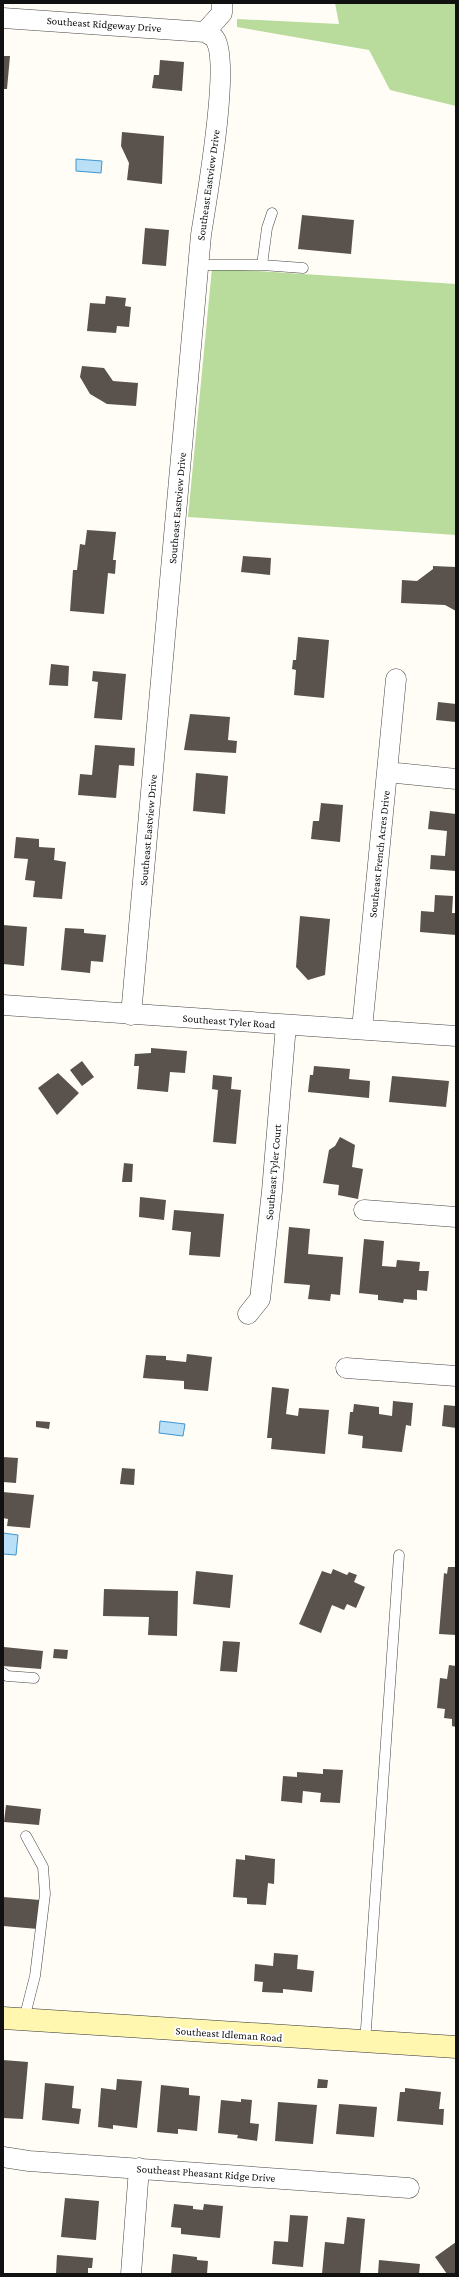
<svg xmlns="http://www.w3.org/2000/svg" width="459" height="2277" viewBox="0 0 459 2277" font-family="'Crimson Pro',serif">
	<rect width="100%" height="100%" fill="#fffdf5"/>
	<path fill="#b9dc9c" d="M335 3H456V106L390 90 369 50 237 27V19L339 24Z
		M212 268 456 284V535L188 517Z"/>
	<path fill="#b9e0f7" stroke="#3f96cf" d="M76 159 102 161 101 173 76 171Z
		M160 1421 185 1424 183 1436 159 1433Z
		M3 1533 18 1535 16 1555 3 1554Z"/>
	<path fill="#5a524d" d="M3 56H10L7 89H3Z
		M160 60 184 62 182 91 152 88 154 75H159Z
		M122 132 164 136 162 184 127 180 129 163 121 146Z
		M302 215 354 220 351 254 298 249Z
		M145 228 169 230 166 266 142 264Z
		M106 296 126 298 125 306 131 307 129 327 117 326 116 333 87 331 90 303 105 304Z
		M82 366 104 368 113 381 138 383 136 406 107 404 90 394 80 377Z
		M87 530 116 532 113 560H116L115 574 108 573 104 614 70 611 73 570H77L80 544 85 545Z
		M243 556 271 558 270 575 241 572Z
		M433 566 456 567V611L445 605 401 603 402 580 417 581 433 569Z
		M298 637 329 640 324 698 294 695 296 670 292 669 293 660H296Z
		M51 664 69 666 68 686 49 685Z
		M93 671 126 674 122 720 94 718 98 682 92 681Z
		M438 702 456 704V722L436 720Z
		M190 714 230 717 228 740 237 741 236 753 184 750Z
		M95 745 135 748 134 766 119 765 116 798 78 795 80 774 92 775Z
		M196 773 228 776 225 814 193 811Z
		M321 803 343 805 340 842 311 839 313 821H319Z
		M430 811 456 814V871L430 869 431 855 445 856 447 831 428 829Z
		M16 837 39 839V847L55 848 54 860 66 862 62 899 33 897 35 881 25 880 28 859 14 858Z
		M435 895 453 896 452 913H456V935L420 932 421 911 434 912Z
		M300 916 330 919 325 975 308 980 296 967Z
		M3 925 27 927 24 966 3 964Z
		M65 928 84 929V933L106 935 103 962 91 961 90 973 61 970Z
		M151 1048 187 1051 185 1073 170 1072 168 1092 137 1089 139 1066H134L135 1054 151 1053Z
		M82 1061 94 1077 82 1086 70 1070Z
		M314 1066 350 1069 349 1079 370 1081 369 1098 308 1092 310 1075H313Z
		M58 1073 79 1093 57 1115 38 1088Z
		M213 1075 232 1077 231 1089 241 1090 236 1144 213 1142 218 1090 212 1089Z
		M392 1076 449 1081 446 1107 389 1102Z
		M340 1137 355 1145 352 1167 363 1169 358 1199 338 1195 339 1185 323 1183 329 1150 335 1146Z
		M124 1163 133 1164 132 1182H122Z
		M140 1197 166 1200 164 1220 139 1217Z
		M174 1210 224 1214 220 1257 189 1255 191 1232 172 1230Z
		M289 1227 310 1229 308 1254 343 1257 340 1295 331 1294 330 1301 308 1299 310 1285 284 1283Z
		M364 1239 384 1241 382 1266 396 1267 397 1260 420 1262 419 1271H429L427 1291 417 1290V1300L404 1299 403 1303 378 1300V1295L359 1293Z
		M187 1354 212 1357 208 1391 184 1389V1381L143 1378 146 1355 166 1356V1360L186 1362Z
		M272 1387 289 1389 286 1414 298 1416 299 1408 329 1410 325 1454 271 1449 272 1438H267Z
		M393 1401 413 1403 411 1426 406 1425 402 1452 362 1448 363 1436 348 1434 350 1412H353L354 1404 379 1407V1414L392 1416Z
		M444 1405 456 1406V1428L442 1426Z
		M36 1421 50 1422 49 1429 36 1427Z
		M3 1457 18 1458 16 1483 3 1482Z
		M122 1468 135 1469 134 1485 120 1484Z
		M3 1492 34 1495 30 1528 7 1526 8 1519 3 1518Z
		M448 1567H456V1635L439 1634 444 1573 447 1574Z
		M333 1569 347 1575 349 1572 357 1575 354 1582 365 1587 356 1608 347 1604 344 1610 332 1605 321 1633 299 1624 322 1571 331 1574Z
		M196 1571 233 1575 230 1608 193 1604Z
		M104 1589 178 1591 177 1636 148 1635 149 1617 103 1616Z
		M223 1641 240 1642 237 1672 220 1671Z
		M4 1647 43 1651 41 1669 3 1666Z
		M54 1649 68 1650 67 1659 53 1658Z
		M449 1665 456 1666V1727L452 1726V1719L444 1718 445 1709 437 1708 440 1678 447 1679Z
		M323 1769 343 1770 340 1803 320 1802 321 1793 303 1791 302 1803 281 1801 283 1776 297 1777V1772L323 1774Z
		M6 1805 41 1809 39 1825 4 1822Z
		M245 1855 275 1859 274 1884 268 1883 266 1905 247 1904V1898L233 1897 236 1859 245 1860Z
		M3 1897 40 1900 38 1929 3 1926Z
		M274 1953 298 1955 297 1969 314 1971 312 1992 283 1989V1993L262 1992 263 1982 254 1981 255 1964 273 1966Z
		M3 2060 28 2062 23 2119 3 2118Z
		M117 2079 142 2081 137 2128 113 2125V2129L98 2127 101 2088 116 2090Z
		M318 2079 328 2080 327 2088H317Z
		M45 2083 74 2086 72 2108 81 2109 79 2124 42 2120Z
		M161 2085 189 2088V2095L200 2096 197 2131 178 2129V2134L157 2132Z
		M405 2088 441 2092 439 2109H444L443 2125 397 2121 400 2092H405Z
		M241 2099 252 2100 250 2123 259 2124 257 2141 237 2138 238 2135 218 2133 221 2100 241 2102Z
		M278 2102 317 2105 313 2144 275 2141Z
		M339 2104 377 2107 374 2137 336 2134Z
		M65 2198 99 2201 96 2240 61 2237Z
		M174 2204 193 2206V2209L203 2210 204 2204 223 2206 220 2238 181 2234V2228L171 2227Z
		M290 2215 308 2216 303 2267 272 2264 274 2241 288 2242Z
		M347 2217 365 2219 360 2274H322L325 2242 344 2244Z
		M456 2242V2274H447L435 2257Z
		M173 2254 197 2257V2260L208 2261 207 2274H171Z
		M57 2255 93 2258 92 2268H88V2274H56Z
		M379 2260 420 2264 419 2274H378Z"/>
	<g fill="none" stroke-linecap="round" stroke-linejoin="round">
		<defs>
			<path id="lane" d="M199 265H262L303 268
				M262 265 267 228 272 213
				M3 1673 7 1676 34 1678
				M24 2019 35 1976 45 1894 43 1867 26 1836
				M365 2043 399 1555"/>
			<path id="street" d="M3 18 205 32C208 34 213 36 215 39 231 63 206 202 201 235L131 1015
				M205 32 222 13V3
				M387 772 456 779
				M3 1005 456 1036
				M362 1029 396 679
				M364 1210 456 1217
				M248 1314 260 1299 272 1191 286 1025
				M346 1368 456 1376
				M3 2157 29 2161 409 2188
				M131 2274 139 2168"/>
			<path id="secondary" d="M3 2018 456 2047"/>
		</defs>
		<use href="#lane" stroke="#444" stroke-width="11"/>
		<use href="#street" stroke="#444" stroke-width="21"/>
		<use href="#secondary" stroke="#333" stroke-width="23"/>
		<use href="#lane" stroke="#fff" stroke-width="10"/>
		<use href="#street" stroke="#fff" stroke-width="20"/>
		<use href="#secondary" stroke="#fff6b0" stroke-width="22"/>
	</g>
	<g text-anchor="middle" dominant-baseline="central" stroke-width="4" stroke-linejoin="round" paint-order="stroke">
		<g font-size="11" fill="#111" stroke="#fff">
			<text transform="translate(104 24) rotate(4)">Southeast Ridgeway Drive</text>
			<text transform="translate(208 185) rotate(-82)">Southeast Eastview Drive</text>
			<text transform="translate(177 508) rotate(-85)">Southeast Eastview Drive</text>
			<text transform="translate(148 830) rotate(-85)">Southeast Eastview Drive</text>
			<text transform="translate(379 854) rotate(-84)">Southeast French Acres Drive</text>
			<text transform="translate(229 1021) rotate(4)">Southeast Tyler Road</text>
			<text transform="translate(273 1172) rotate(-85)">Southeast Tyler Court</text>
			<text transform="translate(229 2034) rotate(4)">Southeast Idleman Road</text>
			<text transform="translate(206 2173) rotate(4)">Southeast Pheasant Ridge Drive</text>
		</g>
	</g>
	<rect width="459" height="2277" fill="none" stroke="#111111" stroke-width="8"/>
</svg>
